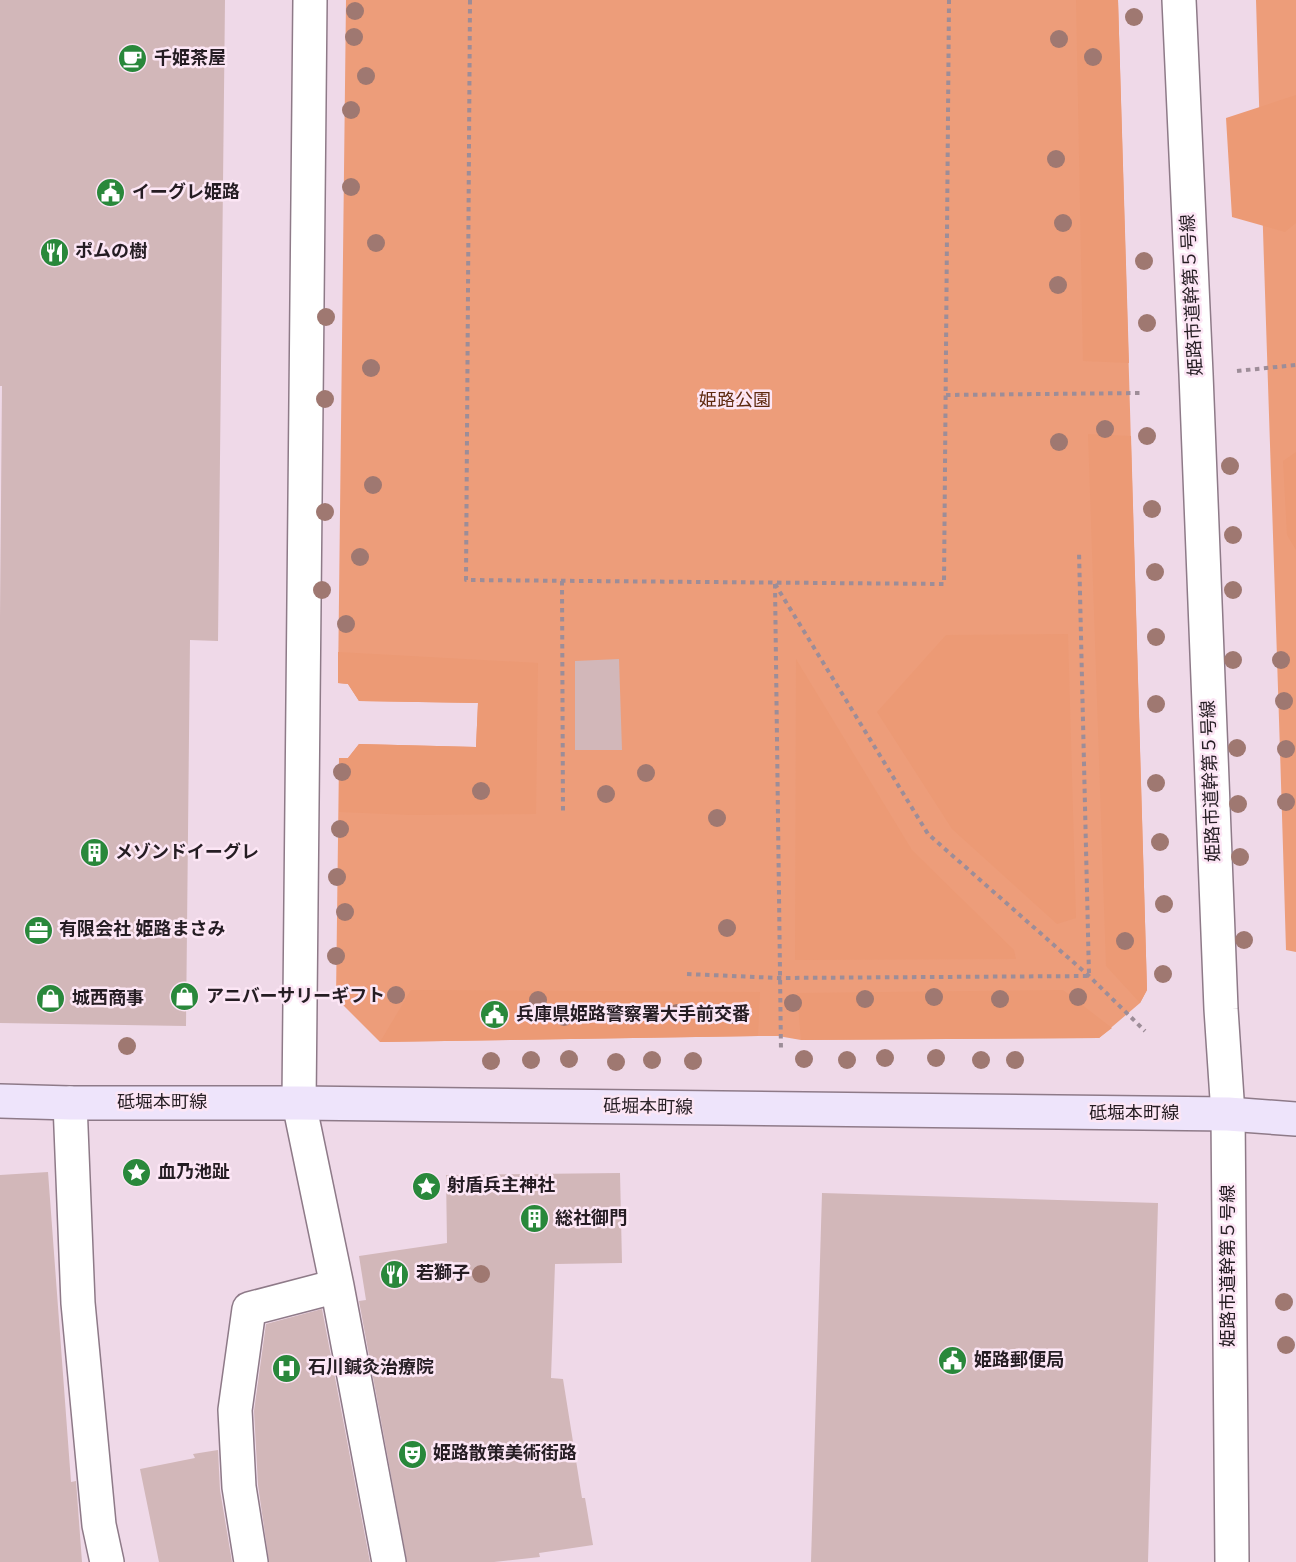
<svg xmlns="http://www.w3.org/2000/svg" width="1296" height="1562" viewBox="0 0 1296 1562" font-family="Overpass,'Noto Sans JP',sans-serif">
	<rect width="100%" height="100%" fill="#efd9e8"/>
	<path fill="#ed9d7a" d="M346 0H1118L1147 990 1140 1003 1099 1038 801 1040 778 1036H758L380 1042 336 998 339 758H348L359 744 476 747 478 703 359 701 348 684 338 683Z
		M1256 0H1296V952L1286 950C1277 633 1265 317 1256 0Z"/>
	<path fill="#ec9a75" d="M1076 0H1118L1129 363 1083 361Z
		M1296 95V223L1285 232 1232 217 1226 118Z
		M1088 434 1131 436 1147 990 1140 1003 1106 966Z
		M1296 452V550L1287 535 1283 461Z
		M1068 634 1076 918 1057 924 952 829 877 712 946 635Z
		M338 652 538 663 536 814 411 815 339 812V758H348L359 744 476 747 478 703 359 701 348 684 338 683Z
		M796 659 912 850 1014 950 1016 959 795 960Z
		M411 990 760 992 758 1036 380 1042Z
		M1063 990 1112 1028 1099 1038 801 1040 797 993Z"/>
	<path fill="#d2b7b9" d="M0 0H225L218 641 190 640 186 1026 0 1023V618L2 386H0Z
		M619 659 622 750H575V661Z
		M48 1172 71 1482 76 1481 82 1562H0V1175Z
		M620 1173 622 1263 555 1264 551 1378 563 1379 582 1498H585L593 1545 539 1553 540 1557 494 1562H407L359 1301 366 1300 359 1256 447 1243 446 1175Z
		M822 1193 1158 1203 1148 1562H811Z
		M322 1309 370 1562H269L258 1485 254 1411 266 1324Z
		M218 1450 220 1490 232 1562H159L140 1469 195 1458 193 1454Z"/>
	<g fill="none" stroke-linecap="round" stroke-linejoin="round">
		<defs>
			<path id="minor" d="M70 1103 78 1303 99 1525 107 1562
				M299 1103 337 1286 389 1562
				M251 1562 239 1487 235 1410 249 1309 337 1286"/>
			<path id="tertiary" d="M1179 0 1196 374 1221 1009 1228 1114 1232 1562
				M299 1103 310 0"/>
			<path id="secondary" d="M0 1101 70 1103H299L1228 1114 1296 1119"/>
		</defs>
		<use href="#minor" stroke="#8e7a88" stroke-width="36"/>
		<use href="#tertiary" stroke="#8e7a88" stroke-width="36"/>
		<use href="#secondary" stroke="#8e7a88" stroke-width="36"/>
		<path stroke="#9d8d98" stroke-width="4" stroke-dasharray="4.5 4.5" stroke-linecap="butt" d="M470 0 466 580 944 584 949 0
			M1237 371 1296 365
			M946 395 1140 393
			M562 581 563 815
			M775 584 928 834 1089 976 1145 1031
			M775 584 781 1051
			M687 974 779 978 1089 976 1079 551"/>
		<use href="#minor" stroke="#fff" stroke-width="33"/>
		<use href="#tertiary" stroke="#fff" stroke-width="33"/>
		<use href="#secondary" stroke="#eee4fb" stroke-width="33"/>
	</g>
	<g fill="#9f7871">
		<circle cx="355" cy="11" r="9"/>
		<circle cx="1134" cy="17" r="9"/>
		<circle cx="354" cy="37" r="9"/>
		<circle cx="1059" cy="39" r="9"/>
		<circle cx="1093" cy="57" r="9"/>
		<circle cx="366" cy="76" r="9"/>
		<circle cx="351" cy="110" r="9"/>
		<circle cx="1056" cy="159" r="9"/>
		<circle cx="351" cy="187" r="9"/>
		<circle cx="1063" cy="223" r="9"/>
		<circle cx="376" cy="243" r="9"/>
		<circle cx="1144" cy="261" r="9"/>
		<circle cx="1058" cy="285" r="9"/>
		<circle cx="326" cy="317" r="9"/>
		<circle cx="1147" cy="323" r="9"/>
		<circle cx="371" cy="368" r="9"/>
		<circle cx="325" cy="399" r="9"/>
		<circle cx="1105" cy="429" r="9"/>
		<circle cx="1147" cy="436" r="9"/>
		<circle cx="1059" cy="442" r="9"/>
		<circle cx="1230" cy="466" r="9"/>
		<circle cx="373" cy="485" r="9"/>
		<circle cx="1152" cy="509" r="9"/>
		<circle cx="325" cy="512" r="9"/>
		<circle cx="1233" cy="535" r="9"/>
		<circle cx="360" cy="557" r="9"/>
		<circle cx="1155" cy="572" r="9"/>
		<circle cx="322" cy="590" r="9"/>
		<circle cx="1233" cy="590" r="9"/>
		<circle cx="346" cy="624" r="9"/>
		<circle cx="1156" cy="637" r="9"/>
		<circle cx="1233" cy="660" r="9"/>
		<circle cx="1281" cy="660" r="9"/>
		<circle cx="1284" cy="701" r="9"/>
		<circle cx="1156" cy="704" r="9"/>
		<circle cx="1237" cy="748" r="9"/>
		<circle cx="1286" cy="749" r="9"/>
		<circle cx="342" cy="772" r="9"/>
		<circle cx="646" cy="773" r="9"/>
		<circle cx="1156" cy="783" r="9"/>
		<circle cx="481" cy="791" r="9"/>
		<circle cx="606" cy="794" r="9"/>
		<circle cx="1286" cy="802" r="9"/>
		<circle cx="1238" cy="804" r="9"/>
		<circle cx="717" cy="818" r="9"/>
		<circle cx="340" cy="829" r="9"/>
		<circle cx="1160" cy="842" r="9"/>
		<circle cx="1240" cy="857" r="9"/>
		<circle cx="337" cy="877" r="9"/>
		<circle cx="1164" cy="904" r="9"/>
		<circle cx="345" cy="912" r="9"/>
		<circle cx="727" cy="928" r="9"/>
		<circle cx="1244" cy="940" r="9"/>
		<circle cx="1125" cy="941" r="9"/>
		<circle cx="336" cy="956" r="9"/>
		<circle cx="1163" cy="974" r="9"/>
		<circle cx="396" cy="995" r="9"/>
		<circle cx="934" cy="997" r="9"/>
		<circle cx="1078" cy="997" r="9"/>
		<circle cx="865" cy="999" r="9"/>
		<circle cx="1000" cy="999" r="9"/>
		<circle cx="538" cy="1000" r="9"/>
		<circle cx="793" cy="1003" r="9"/>
		<circle cx="677" cy="1013" r="9"/>
		<circle cx="632" cy="1015" r="9"/>
		<circle cx="733" cy="1015" r="9"/>
		<circle cx="564" cy="1017" r="9"/>
		<circle cx="127" cy="1046" r="9"/>
		<circle cx="885" cy="1058" r="9"/>
		<circle cx="936" cy="1058" r="9"/>
		<circle cx="569" cy="1059" r="9"/>
		<circle cx="804" cy="1059" r="9"/>
		<circle cx="531" cy="1060" r="9"/>
		<circle cx="652" cy="1060" r="9"/>
		<circle cx="847" cy="1060" r="9"/>
		<circle cx="981" cy="1060" r="9"/>
		<circle cx="1015" cy="1060" r="9"/>
		<circle cx="491" cy="1061" r="9"/>
		<circle cx="693" cy="1061" r="9"/>
		<circle cx="616" cy="1062" r="9"/>
		<circle cx="481" cy="1274" r="9"/>
		<circle cx="1284" cy="1302" r="9"/>
		<circle cx="1286" cy="1345" r="9"/>
	</g>
	<defs>
		<symbol id="cafe-disc" viewBox="-11 -11 22 22"><circle r="9.5" fill="#29883b" stroke="#fce6f5"/><path d="M-5.5-4.5H6V0H3Q3 3.5 0 3.5H-2.5Q-5.5 3.5-5.5 0ZM3-3.2v2h1.7v-2ZM-6 4.5H4V6H-6Z" fill="#fff"/></symbol>
		<symbol id="civic-disc" viewBox="-11 -11 22 22"><circle r="9.5" fill="#29883b" stroke="#fce6f5"/><path d="M-.6-6.5H3V-4.5H.6V-3L4-1V1h2V6H-6V1h2V-1L-.6-3ZM-1.2 2.5V6h2.4V2.5Z" fill="#fff"/></symbol>
		<symbol id="restaurant-disc" viewBox="-11 -11 22 22"><circle r="9.5" fill="#29883b" stroke="#fce6f5"/><path d="M-5-6h1v4h1v-4h1v4h1v-4h1v5L-1.5 .5V6h-2V.5L-5-1ZM5-6V6H3V1.5H1.5Q1.5-4 5-6Z" fill="#fff"/></symbol>
		<symbol id="building-disc" viewBox="-11 -11 22 22"><circle r="9.5" fill="#29883b" stroke="#fce6f5"/><path d="M-4-6H4V6H1V3H-1V6H-4ZM-2.5-4.3h1.7v1.8h-1.7ZM.8-4.3h1.7v1.8H.8ZM-2.5-1h1.7V.8h-1.7ZM.8-1h1.7V.8H.8Z" fill="#fff"/></symbol>
		<symbol id="office-disc" viewBox="-11 -11 22 22"><circle r="9.5" fill="#29883b" stroke="#fce6f5"/><path d="M-6-3h4V-5.5h4V-3h4V5H-6ZM-1-4.5V-3h2v-1.5ZM-6 0V1H6V0Z" fill="#fff"/></symbol>
		<symbol id="shop-disc" viewBox="-11 -11 22 22"><circle r="9.5" fill="#29883b" stroke="#fce6f5"/><path d="M-5-2.5h2.3a2.7 3.5 0 0 1 5.4 0H5L5.5 6h-11ZM-1.5-2.5h3a1.5 2.3 0 0 0-3 0Z" fill="#fff"/></symbol>
		<symbol id="sight-disc" viewBox="-11 -11 22 22"><circle r="9.5" fill="#29883b" stroke="#fce6f5"/><path d="M0-6L1.8-2.2L6-1.7L2.9 1.2L3.7 5.4L0 3.3L-3.7 5.4L-2.9 1.2L-6-1.7L-1.8-2.2Z" fill="#fff"/></symbol>
		<symbol id="hospital-disc" viewBox="-11 -11 22 22"><circle r="9.5" fill="#29883b" stroke="#fce6f5"/><path d="M-5-5h3v3.5h4V-5h3V5h-3V1.5h-4V5h-3Z" fill="#fff"/></symbol>
		<symbol id="theatre-disc" viewBox="-11 -11 22 22"><circle r="9.5" fill="#29883b" stroke="#fce6f5"/><path d="M-5-5.5Q0-4 5-5.5V0Q5 5 0 6Q-5 5-5 0ZM-3.3-2.5H-1v1.5H-3.3ZM1-2.5H3.3v1.5H1ZM-2.8 1Q0 5.5 2.8 1Z" fill="#fff"/></symbol>
	</defs>
	<g fill-rule="evenodd">
		<use href="#cafe-disc" x="116" y="42" width="33" height="33"/>
		<use href="#civic-disc" x="94" y="176" width="33" height="33"/>
		<use href="#restaurant-disc" x="38" y="236" width="33" height="33"/>
		<use href="#building-disc" x="78" y="836" width="33" height="33"/>
		<use href="#office-disc" x="22" y="914" width="33" height="33"/>
		<use href="#shop-disc" x="168" y="980" width="33" height="33"/>
		<use href="#shop-disc" x="34" y="982" width="33" height="33"/>
		<use href="#civic-disc" x="478" y="998" width="33" height="33"/>
		<use href="#sight-disc" x="120" y="1156" width="33" height="33"/>
		<use href="#sight-disc" x="410" y="1170" width="33" height="33"/>
		<use href="#building-disc" x="518" y="1202" width="33" height="33"/>
		<use href="#restaurant-disc" x="378" y="1258" width="33" height="33"/>
		<use href="#civic-disc" x="936" y="1344" width="33" height="33"/>
		<use href="#hospital-disc" x="270" y="1352" width="33" height="33"/>
		<use href="#theatre-disc" x="396" y="1438" width="33" height="33"/>
	</g>
	<g text-anchor="middle" dominant-baseline="central" stroke-width="5" stroke-linejoin="round" paint-order="stroke">
		<g font-size="18" font-weight="bold" fill="#251d23" stroke="#fce6f5" text-anchor="start">
			<text x="154" y="59">千姫茶屋</text>
			<text x="132" y="193">イーグレ姫路</text>
			<text x="75" y="252">ポムの樹</text>
			<text x="115" y="853">メゾンドイーグレ</text>
			<text x="59" y="930">有限会社 姫路まさみ</text>
			<text x="206" y="997">アニバーサリーギフト</text>
			<text x="72" y="999">城西商事</text>
			<text x="516" y="1015">兵庫県姫路警察署大手前交番</text>
			<text x="158" y="1173">血乃池趾</text>
			<text x="447" y="1186">射盾兵主神社</text>
			<text x="555" y="1219">総社御門</text>
			<text x="416" y="1274">若獅子</text>
			<text x="974" y="1361">姫路郵便局</text>
			<text x="308" y="1368">石川鍼灸治療院</text>
			<text x="433" y="1454">姫路散策美術街路</text>
		</g>
		<g font-size="18" fill="#251d23" stroke="#fce6f5">
			<text transform="translate(1193 295) rotate(-93)">姫路市道幹第５号線</text>
			<text transform="translate(1212 781) rotate(-92)">姫路市道幹第５号線</text>
			<text x="162" y="1103">砥堀本町線</text>
			<text transform="translate(648 1108) rotate(1)">砥堀本町線</text>
			<text x="1134" y="1114">砥堀本町線</text>
			<text transform="translate(1229 1266) rotate(-90)">姫路市道幹第５号線</text>
		</g>
		<g font-size="18" fill="#5d290f" stroke="#fce6f5">
			<text x="735" y="401">姫路公園</text>
		</g>
	</g>
</svg>
